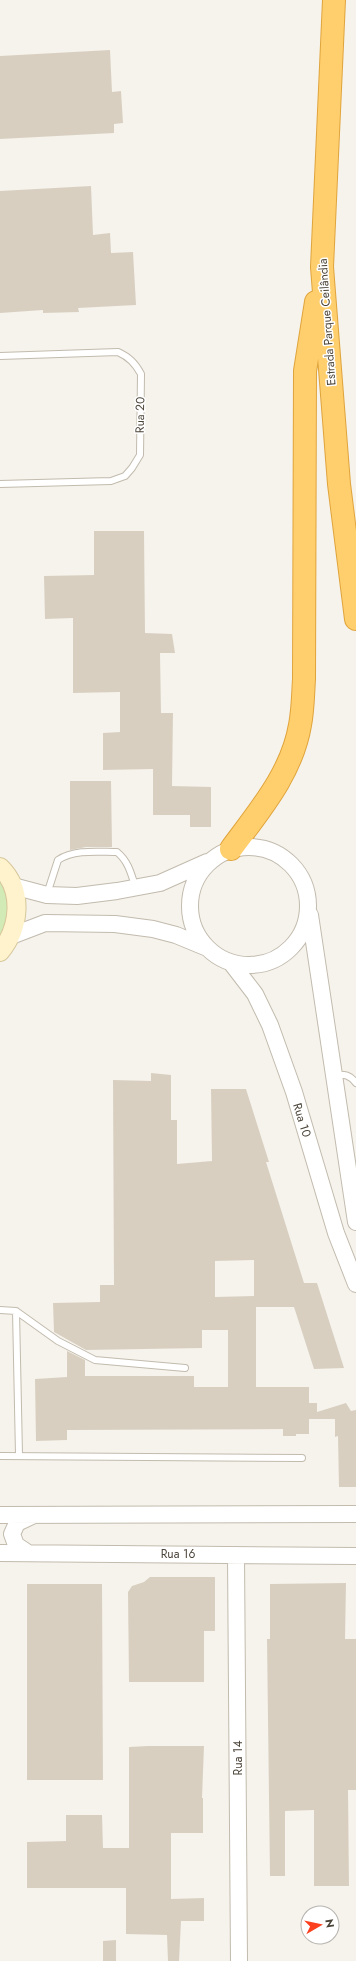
<svg xmlns="http://www.w3.org/2000/svg" width="356" height="1961" viewBox="0 0 356 1961" font-family="Jost,sans-serif">
	<rect width="100%" height="100%" fill="#f6f3ec"/>
	<path fill="#d2eab5" d="M0 880C13 906 9 913 0 939Z"/>
	<path fill="#d8cfc1" fill-rule="evenodd" d="M110 50 112 92 121 91 123 123 114 124V133L0 139V56Z
		M91 186 93 235 110 233 111 253 133 252 136 305 78 308 79 312 43 313V310L0 313V191Z
		M94 531H144L145 633 172 634 175 653H160L161 713H173L172 786 211 787V827H190V815H153V769L103 770V733L120 732V692L73 693V618L45 619 44 576 94 575Z
		M70 781H111L112 847H86L70 850Z
		M151 1073 171 1075V1120H177V1164L212 1161 211 1089H246L269 1162H266L304 1283H317L344 1368 314 1369 294 1307H256V1387H309V1403H317V1412L346 1403 351 1411 356 1410V1487H339L338 1436 335 1437V1419H309V1434H296V1436H283V1429L67 1430V1440L36 1441 35 1379 67 1377V1351L85 1360V1376H194V1387H228V1330H202V1348L86 1350 54 1332 53 1303 100 1302V1285H114L113 1080 151 1081ZM254 1260V1296L215 1297V1261Z
		M150 1577H215V1631H204V1682H129L128 1592 132 1586 144 1582Z
		M346 1583 345 1639H356V1790H348L349 1886H314V1810L285 1811V1876H270L267 1639H270V1584Z
		M27 1584H102L103 1780H27Z
		M148 1746H204L202 1798H203V1833H171V1899L204 1898V1921H181L179 1961H168L167 1935 126 1934V1888H27V1842L66 1841V1815H102L103 1848H129V1747Z
		M116 1940V1961H103V1941Z"/>
	<g fill="none" stroke-linecap="round" stroke-linejoin="round">
		<defs>
			<path id="service" d="M0 356 118 352C129 357 135 363 141 374L140 455 132 468 125 476 111 481 0 484
				M47 894 58 860C75 849 98 852 117 852 128 861 131 873 135 886
				M335 1075C345 1074 350 1075 356 1083
				M0 1310 16 1311 58 1341 95 1360 185 1368
				M16 1311 19 1455
				M0 1456 302 1458"/>
			<path id="tertiary" d="M190 906a59 59 0 1 1 118 0a59 59 0 1 1-118 0Z
				M13 886 47 895 77 896 117 891 160 883 207 862
				M310 915 356 1222
				M11 936 45 923 115 924 153 929 176 935 205 947
				M232 964 255 994 270 1025 294 1092 336 1233 356 1284
				M0 1515 356 1514
				M0 1553 356 1556
				M28 1553 16 1545 12 1534 17 1523 34 1515
				M236 1555 239 1961"/>
			<path id="secondary" d="M0 867C24 890 20 928 0 952"/>
			<path id="motorway" d="M334 0 322 267 339 484 356 619
				M231 849C259 811 292 773 300 725 303 710 303 694 304 679L305 371 316 302"/>
		</defs>
		<use href="#service" stroke="#c2bbae" stroke-width="8"/>
		<use href="#tertiary" stroke="#c2bbae" stroke-width="18"/>
		<use href="#secondary" stroke="#d6c79b" stroke-width="20"/>
		<use href="#motorway" stroke="#e0a43c" stroke-width="24"/>
		<use href="#service" stroke="#fff" stroke-width="6"/>
		<use href="#tertiary" stroke="#fff" stroke-width="16"/>
		<use href="#secondary" stroke="#fff3cd" stroke-width="18"/>
		<use href="#motorway" stroke="#ffcf6e" stroke-width="22"/>
	</g>
	<g text-anchor="middle" dominant-baseline="central" stroke-width="3" stroke-linejoin="round" paint-order="stroke">
		<g font-size="12" fill="#4b4439" stroke="#fff">
			<text transform="translate(327 322) rotate(-94)">Estrada Parque Ceilândia</text>
			<text transform="translate(140 415) rotate(-89)">Rua 20</text>
			<text transform="translate(302 1120) rotate(73)">Rua 10</text>
			<text x="178" y="1554">Rua 16</text>
			<text transform="translate(238 1758) rotate(-90)">Rua 14</text>
		</g>
	</g>
	<g transform="translate(320 1925) rotate(81)"><circle r="19" fill="#ffffff" stroke="#b7b4b0"/>
	<path d="M0-3L7 15L0 10L-7 15Z" fill="#fc3f1d"/>
	<text y="-6" font-size="11" font-weight="bold" text-anchor="middle" fill="#4b4439">N</text>
	</g>
</svg>
